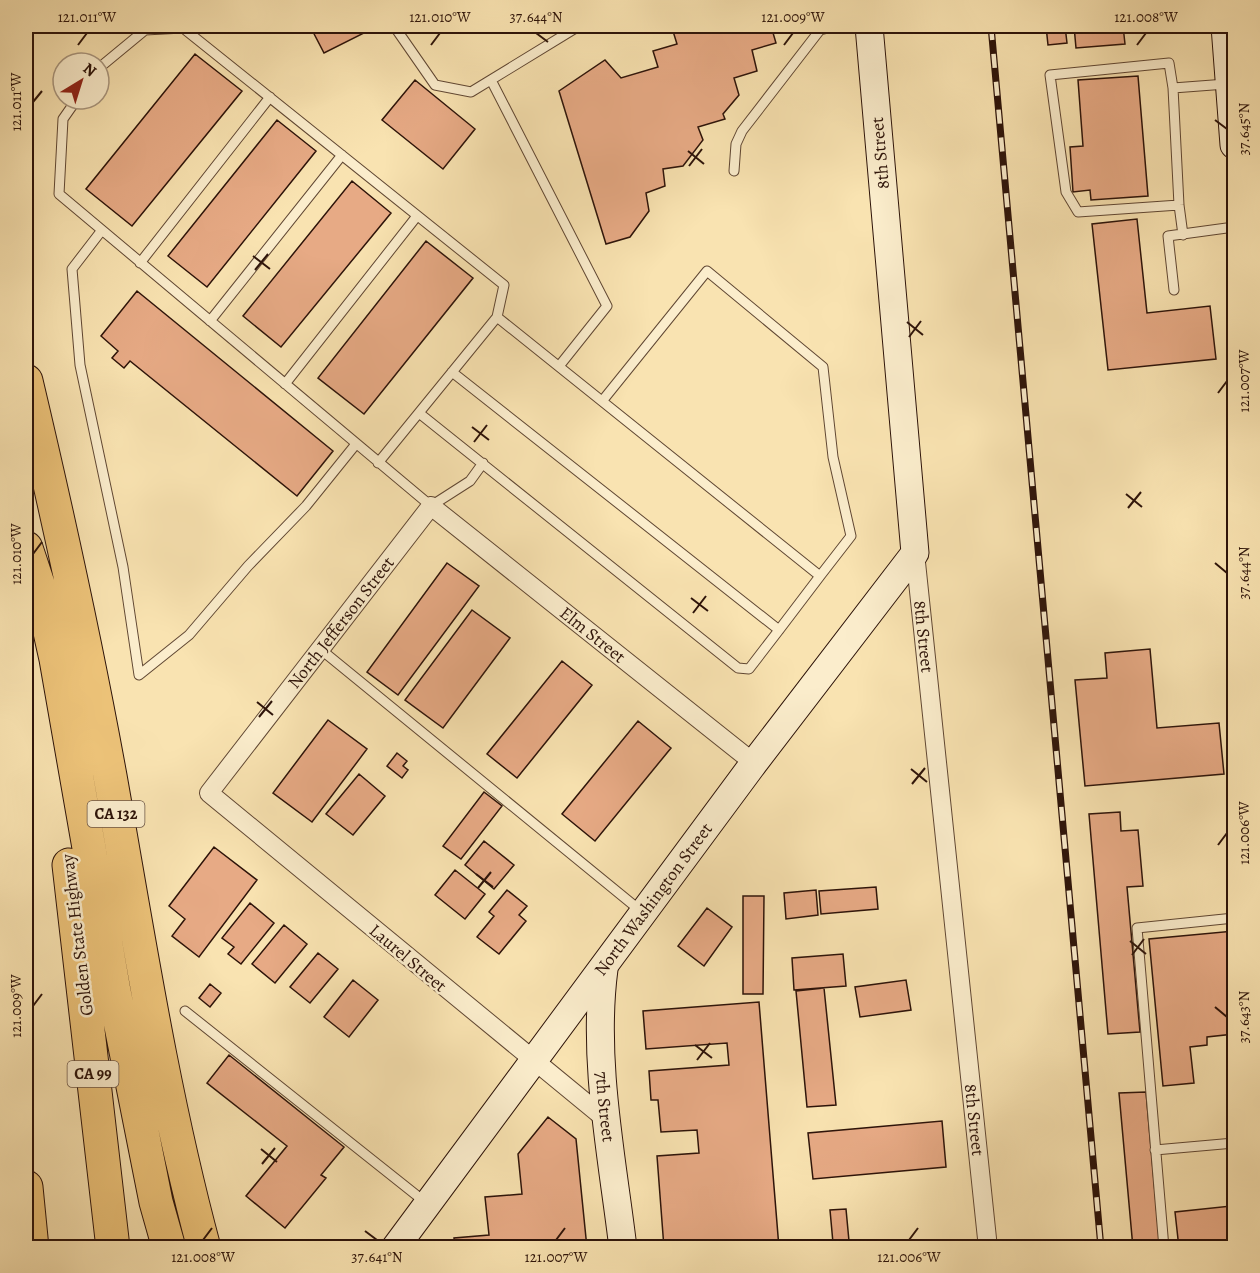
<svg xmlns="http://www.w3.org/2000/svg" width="1260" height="1273" viewBox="0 0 1260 1273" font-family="Alegreya,serif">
	<rect width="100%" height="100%" fill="#f9e3b1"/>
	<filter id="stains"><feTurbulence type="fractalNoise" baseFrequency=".00333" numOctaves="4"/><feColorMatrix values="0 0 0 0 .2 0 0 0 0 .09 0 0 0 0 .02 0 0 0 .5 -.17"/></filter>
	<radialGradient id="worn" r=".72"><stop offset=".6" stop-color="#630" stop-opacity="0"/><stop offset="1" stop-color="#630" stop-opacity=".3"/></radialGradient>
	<path fill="#e7aa85" stroke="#2d1309" stroke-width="1.5" d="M310 26H363L366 32 324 53Z
		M679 26H771L776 43 752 50 757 71 734 78 739 95 723 114 725 119 698 127 703 140 683 166 663 169 665 186 646 193 649 211 630 237 606 244 559 91 605 60 621 78 658 67 653 51 677 44 672 28Z
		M1046 26H1065L1067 43 1048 45Z
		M1074 26H1123L1125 44 1076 48Z
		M195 54 242 91 132 226 86 189Z
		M1138 76 1148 196 1091 200 1090 190 1073 192 1070 147 1083 146 1078 80Z
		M415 80 475 129 443 169 382 120Z
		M277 120 316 151 207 287 168 256Z
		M352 181 391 213 281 347 243 316Z
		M1137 219 1147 313 1210 306 1216 359 1108 370 1092 224Z
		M426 241 473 278 364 414 318 378Z
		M137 291 333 451 297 496 130 361 124 368 112 358 118 351 101 336Z
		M447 563 479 586 398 695 367 672Z
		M472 610 510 638 443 728 405 700Z
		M1150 649 1157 728 1219 723 1224 774 1085 786 1075 680 1107 678 1105 653Z
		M562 661 592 685 517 778 487 754Z
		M328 720 367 749 312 822 273 793Z
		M638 721 671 748 595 841 562 814Z
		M397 753 407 761 403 766 408 770 402 778 387 766Z
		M359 774 385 796 353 835 326 814Z
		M484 792 502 806 461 859 443 846Z
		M1120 812 1121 831 1138 830 1143 886 1127 887 1140 1032 1108 1034 1089 814Z
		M484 841 514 865 494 889 465 865Z
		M214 847 257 880 199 957 172 936 185 919 169 906Z
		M455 870 485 894 465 919 435 895Z
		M876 887 878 909 821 914 819 891Z
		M507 890 527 906 519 915 526 921 499 954 477 937 494 916 489 912Z
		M816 890 818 915 786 919 784 893Z
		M743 896H764L763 994H743Z
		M250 903 274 923 241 964 228 954 234 947 222 938Z
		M707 908 732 927 704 966 678 946Z
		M284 925 307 944 275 983 252 964Z
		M1234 931V1034L1207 1037V1045L1190 1047 1194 1083 1163 1086 1149 939Z
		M318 953 338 969 310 1003 290 987Z
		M843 954 846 986 794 990 792 958Z
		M353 980 378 1000 349 1037 324 1017Z
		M906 980 911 1010 860 1017 855 987Z
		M210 984 221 993 210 1007 199 998Z
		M824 988 836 1105 807 1107 796 991Z
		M759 1002 779 1248H664L657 1156 699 1153 697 1130 661 1132 658 1100H651L649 1071 729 1065 727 1043 646 1049 643 1011Z
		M229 1055 344 1147 321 1175 326 1178 285 1228 246 1196 287 1146 207 1083Z
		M1146 1092 1160 1248H1133L1119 1093Z
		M548 1117 576 1139 587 1248H455L454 1238 489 1235 485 1197 522 1194 518 1154Z
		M942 1121 946 1167 813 1179 808 1133Z
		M1231 1206 1234 1248H1179L1175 1212Z
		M846 1209 849 1241 833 1243 830 1210Z"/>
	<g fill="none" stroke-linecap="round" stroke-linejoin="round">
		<defs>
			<path id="lane" d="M394 26 435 85 471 92 579 26
				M99 68 145 30 183 28 504 285 497 317 378 463
				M491 80 607 306 560 365
				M1173 88 1169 63 1050 75 1066 192 1078 212 1179 205
				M77 99 63 119 59 194 431 506 470 481 483 463
				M734 171 736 144 742 131 820 30 836 26
				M102 230 72 269 80 365 123 567 139 675 189 635 248 566 306 506 356 444
				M1183 235 1179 205 1173 88 1226 84
				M140 263 270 97
				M1174 290 1168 236 1234 227
				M497 317 820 576 851 536 833 457 823 367 707 271 603 400
				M210 321 342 155
				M452 372 779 630 820 576
				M285 384 417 216
				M419 413 738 668 749 669 779 630
				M319 648 642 912
				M185 1011 425 1202
				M1155 1150 1234 1143
				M1164 1248 1137 928 1234 918"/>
			<g id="street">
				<path id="s1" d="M915 553 988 1248"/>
				<path id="s2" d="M608 1121 209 793 431 506 754 763"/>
			</g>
			<g id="secondary">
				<path d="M1225 26 1234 145"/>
				<path id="s3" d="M604 969C592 1060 612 1156 623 1248"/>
				<path id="s4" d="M395 1248 754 763 915 553 869 26"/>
			</g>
			<path id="highway" d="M26 381C57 512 86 644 110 776 138 934 162 1092 204 1248
				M26 548 42 596 56 659 114 991 156 1202 169 1248
				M69 865 113 1248
				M26 1187 32 1248"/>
		</defs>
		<use href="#lane" stroke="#604733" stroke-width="11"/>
		<use href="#street" stroke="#604733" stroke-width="20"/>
		<use href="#secondary" stroke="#2d1309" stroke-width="29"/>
		<use href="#highway" stroke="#2d1309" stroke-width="35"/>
		<use href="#lane" stroke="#fbedcc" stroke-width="9"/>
		<use href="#street" stroke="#fbedcc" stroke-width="18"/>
		<use href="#secondary" stroke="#fbedcc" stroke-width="27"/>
		<use href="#highway" stroke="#ecc278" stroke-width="33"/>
		<defs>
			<path id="rail" d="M991 26 1101 1248"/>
		</defs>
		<use href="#rail" stroke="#2d1309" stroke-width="7"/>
		<use href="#rail" stroke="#fbedcc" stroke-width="4.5" stroke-dasharray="14" stroke-linecap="butt"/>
	</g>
	<path fill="none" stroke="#2d1309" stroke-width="2" d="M536 33 548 42M78 45 87 33M431 45 440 33M784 45 793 33M1137 45 1146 33M33 102 42 91M1215 120 1227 129M688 151 704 164M689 166 702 149M253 256 270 269M255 270 268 254M907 322 923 335M909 337 921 321M1218 393 1227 381M472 427 489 440M474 442 487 425M1126 494 1142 507M1128 508 1141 492M33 554 42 542M1215 563 1227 573M691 598 708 611M693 613 706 596M257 702 273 715M259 717 272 701M911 769 927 782M912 784 925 768M1218 845 1227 833M476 874 493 887M478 888 491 872M1130 941 1146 954M1132 955 1144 939M33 1006 42 994M1215 1007 1227 1017M695 1045 712 1058M697 1060 710 1043M261 1149 277 1162M262 1164 275 1148M365 1231 377 1240M203 1240 212 1228M556 1240 565 1228M909 1240 918 1228"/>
	<g text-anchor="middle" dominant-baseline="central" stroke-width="5" stroke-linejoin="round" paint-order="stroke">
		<g fill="#fbedcc" stroke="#6b5444" stroke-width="1.5">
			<rect x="87.5" y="801" width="57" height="26" rx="4.5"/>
			<rect x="67.5" y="1061" width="51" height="26" rx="4.5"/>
		</g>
		<g font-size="16" font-weight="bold" fill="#2d1309">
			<text x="116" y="814">CA 132</text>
			<text x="93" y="1074">CA 99</text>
		</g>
		<g font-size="18" fill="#2d1309" stroke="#fbedcc">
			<text transform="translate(880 153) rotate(-95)">8th Street</text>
			<text stroke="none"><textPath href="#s2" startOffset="732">North Jefferson Street</textPath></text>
			<text stroke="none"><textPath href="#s2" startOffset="1086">Elm Street</textPath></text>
			<text stroke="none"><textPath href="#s1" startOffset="84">8th Street</textPath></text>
			<text stroke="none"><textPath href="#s4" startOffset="434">North Washington Street</textPath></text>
			<text transform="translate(77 935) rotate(-97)">Golden State Highway</text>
			<text transform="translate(408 958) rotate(40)">Laurel Street</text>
			<text stroke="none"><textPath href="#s3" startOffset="138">7th Street</textPath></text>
			<text stroke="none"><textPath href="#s1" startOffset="570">8th Street</textPath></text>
		</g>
	</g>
	<rect width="1260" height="1273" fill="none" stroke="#f9e3b1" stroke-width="66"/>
	<g transform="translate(81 81) rotate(38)"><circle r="28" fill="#fbedcc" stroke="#a9967e" stroke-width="1.5"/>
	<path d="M0-4.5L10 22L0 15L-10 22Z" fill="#8f2418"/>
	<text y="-9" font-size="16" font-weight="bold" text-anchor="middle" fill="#2d1309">N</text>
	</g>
	<rect x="33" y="33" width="1194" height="1207" fill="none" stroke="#2d1309" stroke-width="2"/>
	<g font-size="15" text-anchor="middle" fill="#2d1309">
		<text x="87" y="22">121.011°W</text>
		<text x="440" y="22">121.010°W</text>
		<text x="536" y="22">37.644°N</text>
		<text x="793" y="22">121.009°W</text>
		<text x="1146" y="22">121.008°W</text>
		<text transform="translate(16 102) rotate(-90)" y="5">121.011°W</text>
		<text transform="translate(1244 129) rotate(-90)" y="5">37.645°N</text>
		<text transform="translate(1244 381) rotate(-90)" y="5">121.007°W</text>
		<text transform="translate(16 554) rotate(-90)" y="5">121.010°W</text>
		<text transform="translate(1244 573) rotate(-90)" y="5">37.644°N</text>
		<text transform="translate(1244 833) rotate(-90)" y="5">121.006°W</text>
		<text transform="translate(16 1006) rotate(-90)" y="5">121.009°W</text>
		<text transform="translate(1244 1017) rotate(-90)" y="5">37.643°N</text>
		<text x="203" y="1262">121.008°W</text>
		<text x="377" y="1262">37.641°N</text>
		<text x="556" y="1262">121.007°W</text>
		<text x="909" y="1262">121.006°W</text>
	</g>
	<rect width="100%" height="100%" filter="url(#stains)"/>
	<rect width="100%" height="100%" fill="url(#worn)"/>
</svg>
